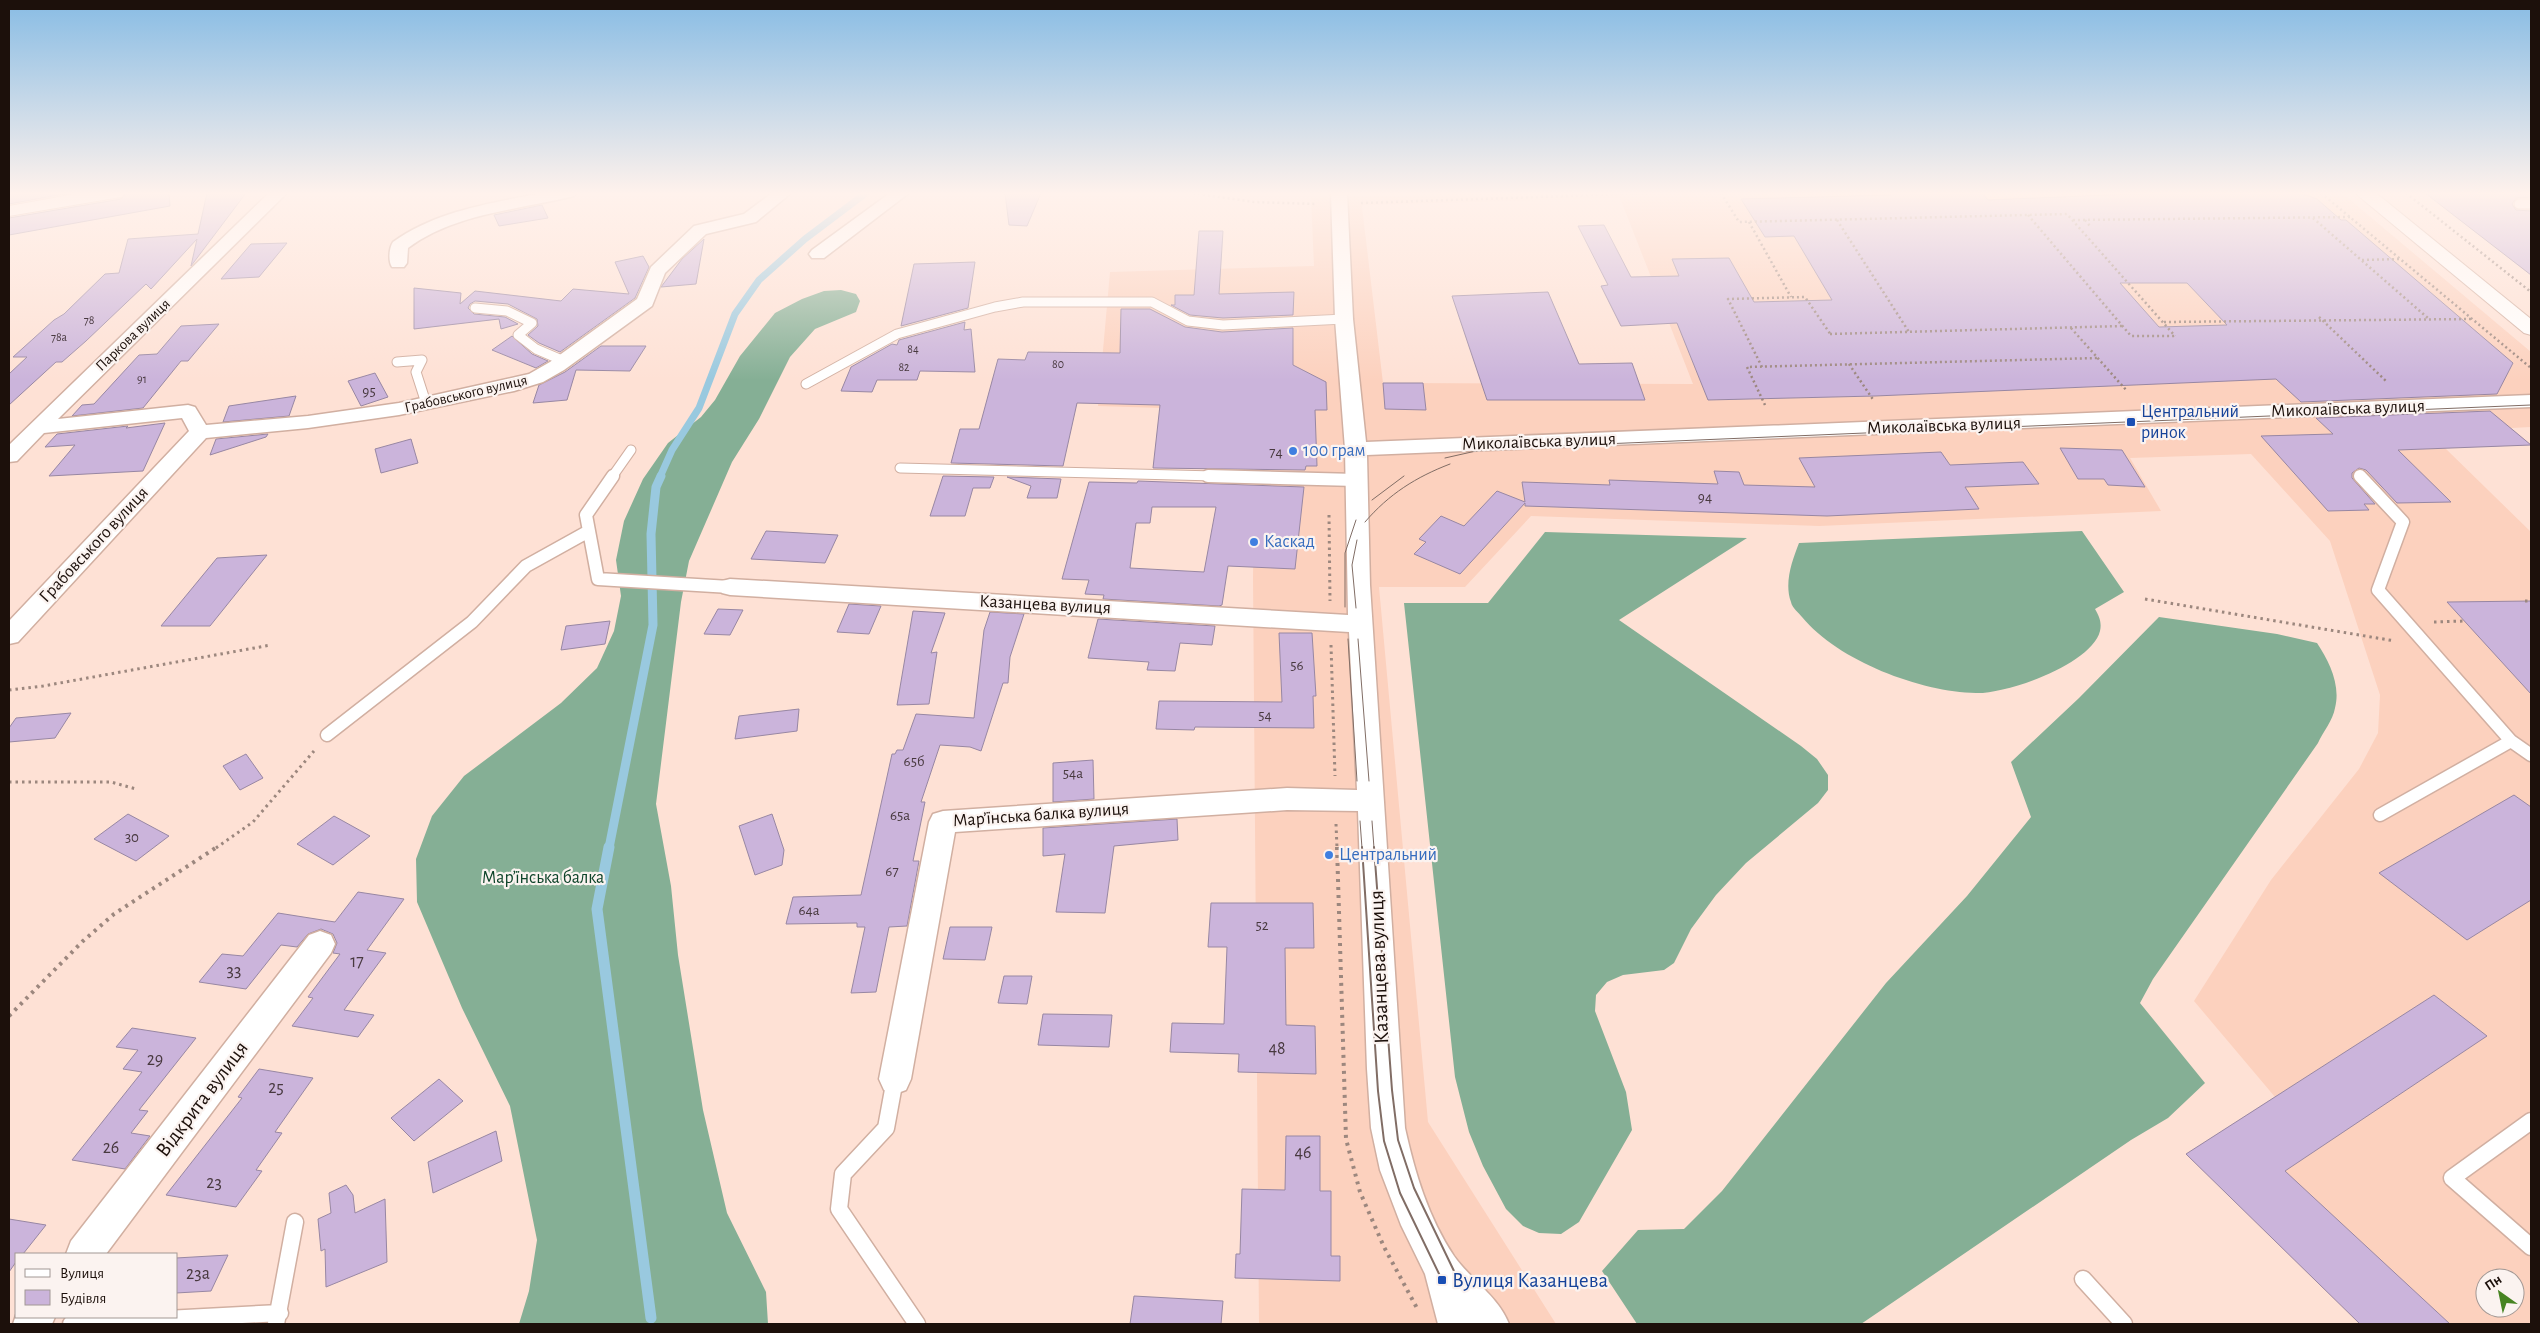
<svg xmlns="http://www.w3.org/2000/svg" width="2540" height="1333" viewBox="0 0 2540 1333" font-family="'Alegreya Sans',sans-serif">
	<rect width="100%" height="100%" fill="#fee1d5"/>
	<path fill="#fcd1be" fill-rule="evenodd" d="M1485 193H2342L2531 352V427L2511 428 2531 445 2445 448 2531 532V1324H2360L2186 1154 2275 1097 2194 1001 2271 880 2359 769 2378 733 2380 695 2330 541 2251 454 2130 458 2161 511 1819 526 1531 516 1465 587H1379L1428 1122 1556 1324H1259L1253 577 1256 411 1098 406 1110 272 1314 266 1311 198ZM1620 198 1693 384 1383 383 1362 207 1363 205ZM2485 1278H2515V1308H2485Z"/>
	<path fill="#85af95" d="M841 290 856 294 860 301 856 312 815 329 790 357 759 419 732 462 689 561 681 602 656 804 671 886 678 955 703 1110 727 1213 766 1292 768 1324H519L529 1291 537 1240 510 1106 462 1008 417 902 416 859 432 816 464 776 561 703 597 668 614 631 621 596 616 560 624 521 643 479 668 443 701 417 715 400 740 356 775 313 802 299 824 291Z
		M2082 531 2124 592 2095 609C2099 616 2102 622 2100 631 2092 664 2007 694 1976 693 1921 692 1838 661 1802 617 1799 613 1792 608 1791 602 1784 583 1792 561 1799 543Z
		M1545 532 1747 538 1619 620 1801 746 1817 759 1828 775V790L1818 803 1746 863 1716 895 1691 929 1674 963 1664 970 1623 975 1607 982 1596 995 1595 1011 1626 1092 1632 1130 1579 1222 1561 1234 1539 1233 1523 1226 1506 1209 1483 1166 1469 1132 1455 1077 1404 603H1488Z
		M2159 617 2277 634 2317 643C2329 661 2341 685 2335 708 2333 720 2323 732 2318 743L2153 979 2140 1003 2205 1083 2168 1118 2131 1140 1861 1324H1637L1602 1271 1638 1230 1684 1229 1722 1191 1886 983 1967 896 2031 817 2011 762 2079 698Z"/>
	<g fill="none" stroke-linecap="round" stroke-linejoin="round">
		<path stroke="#99c9df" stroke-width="7" d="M660 477 672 450 699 408 735 314 759 280 805 239 866 193"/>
		<path stroke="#99c9df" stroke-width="9" d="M609 848 653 625 651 534 656 487 661 476"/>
		<path stroke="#99c9df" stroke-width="11" d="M609 847 597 909 651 1318"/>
	</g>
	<path fill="#cbb4db" stroke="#9887a3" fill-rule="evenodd" d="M9 193H69L9 204Z
		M126 193H169L170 206 9 235V218L121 199Z
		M207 193H246L191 266 197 239 151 289 146 284 86 341 62 362H56L9 405V374L27 357H13L54 320 64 314 105 274 119 273 128 239 198 234Z
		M1005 193H1041L1027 226 1009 225Z
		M1889 193H1982L1988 200 2157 193H2300L2317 199 2341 220H2346L2513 363 2497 394 2301 402 2276 379 1875 396 1708 400 1677 323 1621 326 1601 286 1608 285 1578 226 1604 225 1631 277 1679 276 1672 259 1729 258 1754 302 1832 300 1794 236 1765 237 1741 199 1891 195ZM2120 283H2187L2227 325 2159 327Z
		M2425 193H2531V197L2516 198 2512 204 2516 210 2531 211V275Z
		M542 205 548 218 499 226 494 215Z
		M1199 231H1223L1219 294 1294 292 1293 315 1223 318 1190 315 1171 305H1175V295H1194Z
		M704 239 696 284 661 287 682 259Z
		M287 243 259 277 221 279 251 244Z
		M643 256 649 267 635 298 560 352 539 343 528 335 538 326 537 319 508 304 475 301 470 304 468 308 474 314 505 317 518 324 501 329 499 319 414 329V288L461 293 460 304 475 291 561 301 573 289 629 294 615 262Z
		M975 262 968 308 901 326 914 264Z
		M1548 292 1579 364 1632 363 1645 400H1487L1452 296Z
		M1121 309H1150L1185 327 1222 332 1293 328V365L1326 382 1327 410H1315L1317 466H1306L1305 470 1153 468 1160 405 1077 403 1063 466 951 463 960 429H979L998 359 1025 360 1028 352 1120 353Z
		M965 322 964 330 971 329 975 372 920 371 917 380H877L872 392 841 391 851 367 892 344 897 345 899 340Z
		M219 324 188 361H181L143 408 72 416 82 405 94 404 139 355 157 354 181 326Z
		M512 336 532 354 548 361 536 368 492 350Z
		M601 346H646L630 371 576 370 567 400 533 403 539 385 565 372Z
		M375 373 388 397 361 406 348 381Z
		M1383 383H1423L1426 410 1385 409Z
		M296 396 289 416 223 422 229 406Z
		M2490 411 2531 445 2398 450 2451 502 2397 503 2366 470 2359 468 2352 473V478L2375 504H2364L2369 510 2328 511 2261 436 2333 434 2316 418Z
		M165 423 143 471 49 476 75 445 45 447 57 434 128 426 126 428Z
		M268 434 266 437 210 455 216 439Z
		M411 439 418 463 381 473 375 449Z
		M2060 448 2122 450 2145 487 2108 485 2104 479H2078Z
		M1941 452 1950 465 2023 462 2039 484 1965 487 1979 509 1827 516 1525 506V503L1460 574 1414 554 1426 542 1419 539 1441 516 1464 526 1497 491 1525 502 1522 482 1610 485 1609 480 1718 484 1714 471 1739 472 1744 485 1815 487 1799 458Z
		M943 476 994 477 990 488H973L965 516H930Z
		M1007 477 1061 479 1057 498H1027L1031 486Z
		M1138 481 1304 487 1295 569 1228 566 1222 605 1219 606 1103 599 1104 595 1085 594 1089 580 1062 579 1089 482 1137 483ZM1152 507H1216L1204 572 1130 568 1136 523H1150Z
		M766 531 838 535 825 563 751 559Z
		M267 555 210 626H161L217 558Z
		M2531 601V694L2447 602Z
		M849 604 881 606 869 634 837 632Z
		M718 609 743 610 730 635 704 634Z
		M913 611 945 613 931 653 937 652 929 704 897 705Z
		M990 612 1024 614 1010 657 1008 683H1003L981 751 970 747 940 745 921 802H925L913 861H919L907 926 889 927 876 992 851 993 865 927H857V923L786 924 793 897 861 895 892 754H895L897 750H903L916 714 974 718 984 630Z
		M1098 619 1215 626 1212 645 1180 643 1175 671 1147 670 1149 662 1088 658Z
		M610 621 605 644 561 650 566 626Z
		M1279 633H1312L1316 696H1313L1314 728 1195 727 1194 730 1156 729 1159 701 1282 702Z
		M799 709 797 731 735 739 739 716Z
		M71 713 55 738 9 742V728L16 718Z
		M246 754 263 778 240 790 223 766Z
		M1093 760 1094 799 1053 802V763Z
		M2514 795 2531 807V900L2467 940 2379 873Z
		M128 814 169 836 136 861 94 839Z
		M772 814 784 850 782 865 755 875 739 826Z
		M334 816 370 836 333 865 297 844Z
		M1177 819 1178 840 1114 846 1105 913 1056 912 1065 854 1043 856V828Z
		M358 892 404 899 367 950 386 953 344 1010 374 1015 358 1037 292 1026 313 998 308 997 340 954 333 953 337 943 333 934 321 929 308 934 297 947 281 945 246 989 199 982 222 954 243 956 278 913 335 922Z
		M1211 903H1313L1314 948H1285L1286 1025 1315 1026 1316 1074 1238 1072 1239 1054 1170 1052 1172 1023 1224 1024 1227 947H1208Z
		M950 927H992L985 960 943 959Z
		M1004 976H1032L1027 1004 998 1003Z
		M2434 995 2487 1036 2285 1171 2450 1324H2360L2186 1154Z
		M1043 1014 1112 1015 1109 1047 1038 1045Z
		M132 1028 196 1038 139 1110 148 1111 131 1133 150 1136 125 1169 72 1160 142 1072 123 1069 138 1050 116 1047Z
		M259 1069 313 1078 275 1132 282 1133 256 1170 262 1171 236 1207 166 1195 242 1098 238 1097Z
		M439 1079 463 1101 414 1141 391 1118Z
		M496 1131 502 1161 433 1193 428 1162Z
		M1286 1136H1320V1191H1331V1256H1340V1281L1235 1278 1236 1254H1240L1242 1189 1285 1190Z
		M346 1185 353 1195 355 1213 385 1199 387 1262 326 1287 325 1249 321 1251 318 1219 331 1213 329 1193Z
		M9 1219 46 1225 23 1254H16V1262L9 1272Z
		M228 1255 211 1291 176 1293V1258Z
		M1134 1296 1223 1301 1221 1324H1130Z"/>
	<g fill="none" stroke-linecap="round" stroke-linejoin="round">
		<defs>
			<path id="lane-far2" d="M2519 204H2531
				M475 308 507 311 532 323 518 335 536 349 564 361
				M422 360 416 372 426 403
				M397 362 422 360
				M806 384 897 334 995 307 1023 302H1152L1188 321 1223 325 1344 319
				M900 468 1255 477
				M612 477 631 450"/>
			<path id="lane-far1" d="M613 476 586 515 598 579 730 587
				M1208 476 1356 480
				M2360 476 2403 522 2378 590 2511 741 2531 755
				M327 735 472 622 526 566 589 531
				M2380 815 2511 741"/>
			<path id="lane" d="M895 1079 886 1128 843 1174 839 1209 917 1324
				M2531 1121 2452 1178 2531 1247
				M2083 1279 2124 1324
				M71 1324 280 1313
				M276 1324 295 1222"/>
			<path id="street" d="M269 193H287L58 419 188 405 195 407 206 425 308 416 399 403 529 374 550 362 637 299 651 267 694 226 744 214 772 193H791L756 222 706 234 665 273 652 306 564 370 543 382 514 391 399 415 308 428 206 438 18 642 9 644V621L189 431 182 418 44 433 17 461 9 462V445Z
				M542 193H576L574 196C518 210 455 213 408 248L407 263 404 267H392C388 261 389 248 393 242 436 211 491 203 542 193Z
				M890 193H909L824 258H812L809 254 812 250Z
				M1331 193H1347L1353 319 1366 442 2531 395V407L1367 455 1370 585 1405 1128C1415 1173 1428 1217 1454 1256 1471 1280 1498 1296 1509 1324H1438L1425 1274 1401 1225 1380 1170 1371 1128 1367 1069 1358 811 1287 810 955 832 911 1079 906 1090 895 1094 884 1090 879 1079 929 822 933 814 943 811 1287 788 1357 790 1349 632 730 595 722 593 718 587 722 581 730 579 1348 615 1345 449 1335 319Z
				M320 931 331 935 335 944 331 953 106 1254H66L71 1241 309 935Z
				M16 1315V1317H55L52 1324H13Z"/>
			<path id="secondary" d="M81 193H124L121 197 115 198 9 216V206Z"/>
			<path id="highway" d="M2355 193H2376L2531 319V335L2524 333Z"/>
		</defs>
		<use href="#lane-far2" stroke="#d1afa1" stroke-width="11"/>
		<use href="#lane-far1" stroke="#d1afa1" stroke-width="15"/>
		<use href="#lane" stroke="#d1afa1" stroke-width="19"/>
		<use href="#street" stroke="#d1afa1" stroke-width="3"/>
		<use href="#secondary" stroke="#d1afa1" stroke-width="2"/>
		<use href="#highway" stroke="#d1afa1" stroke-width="2"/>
		<path stroke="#9c877e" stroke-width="2.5" stroke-dasharray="2 3" stroke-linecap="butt" d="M1193 193 1254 202 1317 204
			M1721 193 1739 222 2067 214 2175 336
			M2321 193 2531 368
			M2406 193 2531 292
			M1361 203 1652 193
			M2028 215 2131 336H2175
			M2313 218 2429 319
			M1837 220 1909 332
			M2073 220 2350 217
			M2085 220 2090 226
			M1749 222 1791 297
			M2362 260 2401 259
			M2319 317 2386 381
			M2164 322 2472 319
			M2071 328 2127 391
			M1830 334 2122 326
			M1849 364 1874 401
			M1762 367 1728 299 1805 297 1831 335
			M1765 405 1747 367 2098 358"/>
		<path stroke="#9c877e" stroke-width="3" stroke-dasharray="2.5 4" stroke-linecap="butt" d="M1329 515 1330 601
			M2145 599 2395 641
			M2525 601H2531
			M2434 622 2464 621
			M1331 645 1335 776
			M9 690 43 686 271 645
			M9 782H111L136 789
			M1336 824 1337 848
			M216 848 253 822 314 751"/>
		<path stroke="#9c877e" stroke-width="4" stroke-dasharray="3 5" stroke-linecap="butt" d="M1337 847 1346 1139 1360 1192 1384 1247 1418 1310
			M9 1016 83 941 114 914 217 847"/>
		<use href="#lane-far2" stroke="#fff" stroke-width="9"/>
		<use href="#lane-far1" stroke="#fff" stroke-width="12"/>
		<use href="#lane" stroke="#fff" stroke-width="16"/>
		<use href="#street" fill="#fff" fill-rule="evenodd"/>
		<use href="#secondary" fill="#fff" fill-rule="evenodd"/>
		<use href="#highway" fill="#fff" fill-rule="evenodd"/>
		<path stroke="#816d65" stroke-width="1" d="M1445 458 1476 451 1508 448 2531 405
			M1372 500 1404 476
			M1365 522C1389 494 1416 477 1450 464
			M1345 607V553L1356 520
			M1356 608 1352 565 1357 540
			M1348 639 1357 781
			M1358 639 1369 781
			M1360 821 1362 848
			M1372 821 1374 848"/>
		<path stroke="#816d65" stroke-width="2" d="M1362 847 1378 1091 1384 1141 1400 1193 1442 1280
			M1374 847 1392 1090 1398 1140 1414 1188 1454 1271"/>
	</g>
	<linearGradient id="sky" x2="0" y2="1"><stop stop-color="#88bce4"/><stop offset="0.51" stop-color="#fff2ec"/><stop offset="1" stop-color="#fff2ec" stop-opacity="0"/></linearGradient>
	<rect width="2540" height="380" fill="url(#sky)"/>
	<g fill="#1a4fb4" stroke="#fbf3f0" stroke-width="2">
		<rect x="2126" y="417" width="10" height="10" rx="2.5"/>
		<rect x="1437" y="1275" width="10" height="10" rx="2.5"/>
	</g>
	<g fill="#3f7fe0" stroke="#fbf3f0" stroke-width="2">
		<circle cx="1293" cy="451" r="5"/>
		<circle cx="1254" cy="542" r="5"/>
		<circle cx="1329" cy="855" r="5"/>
	</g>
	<g text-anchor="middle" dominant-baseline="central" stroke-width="4.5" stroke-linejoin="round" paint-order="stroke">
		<g font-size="12" fill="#48393f">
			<text x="89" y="320">78</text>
			<text x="59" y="337">78а</text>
			<text x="913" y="349">84</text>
			<text x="1058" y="364">80</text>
			<text x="904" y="367">82</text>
			<text x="142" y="379">91</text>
		</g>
		<g font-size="15" fill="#1c100b" stroke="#fbf3f0">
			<text transform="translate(133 335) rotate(-44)">Паркова вулиця</text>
			<text transform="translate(466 394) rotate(-13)">Грабовського вулиця</text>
		</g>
		<g font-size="15" fill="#48393f">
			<text x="369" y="391">95</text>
			<text x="1276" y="452">74</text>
			<text x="1705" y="497">94</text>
			<text x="1297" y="665">56</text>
			<text x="1265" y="715">54</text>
			<text x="914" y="761">65б</text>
			<text x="1073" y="773">54а</text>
			<text x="900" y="815">65а</text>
			<text x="132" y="837">30</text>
			<text x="892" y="871">67</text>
			<text x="809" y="910">64а</text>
			<text x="1262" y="925">52</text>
		</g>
		<g font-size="18" fill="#1c100b" stroke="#fbf3f0">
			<text transform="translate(2348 409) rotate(-2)">Миколаївська вулиця</text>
			<text transform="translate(1944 426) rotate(-2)">Миколаївська вулиця</text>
			<text transform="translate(1539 442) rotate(-2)">Миколаївська вулиця</text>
			<text transform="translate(94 545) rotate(-47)">Грабовського вулиця</text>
			<text transform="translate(1045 605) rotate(3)">Казанцева вулиця</text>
			<text transform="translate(1041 815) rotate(-4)">Мар’їнська балка вулиця</text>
		</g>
		<g font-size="18" fill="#164399" stroke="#fbf3f0" text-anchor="start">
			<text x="2141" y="412">Центральний<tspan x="2141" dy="21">ринок</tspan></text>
		</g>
		<g font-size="18" fill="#366cbe" stroke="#fbf3f0" text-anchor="start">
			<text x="1303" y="451">100 грам</text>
			<text x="1264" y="542">Каскад</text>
			<text x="1339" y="855">Центральний</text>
		</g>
		<g font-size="18" fill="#0d4329" stroke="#fbf3f0">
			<text x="543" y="878">Мар’їнська балка</text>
		</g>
		<g font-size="18" fill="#48393f">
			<text x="357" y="962">17</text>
			<text x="234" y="971">33</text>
			<text x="1277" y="1049">48</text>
			<text x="155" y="1060">29</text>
			<text x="276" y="1088">25</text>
			<text x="111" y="1148">26</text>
			<text x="1303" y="1153">46</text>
			<text x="214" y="1183">23</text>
			<text x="198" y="1274">23а</text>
		</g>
		<g font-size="21" fill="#1c100b" stroke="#fbf3f0">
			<text transform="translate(1379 967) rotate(-92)">Казанцева вулиця</text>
			<text transform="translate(202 1099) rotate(-53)">Відкрита вулиця</text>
		</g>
		<g font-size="21" fill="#164399" stroke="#fbf3f0" text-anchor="start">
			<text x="1452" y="1280">Вулиця Казанцева</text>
		</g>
	</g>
	<rect width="2540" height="1333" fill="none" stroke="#1c100b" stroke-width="20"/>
	<rect x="15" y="1253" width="162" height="65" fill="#fbf3f0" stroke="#a29894"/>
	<rect x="25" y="1269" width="25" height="8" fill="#ffffff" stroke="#a29894"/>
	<text x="60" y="1278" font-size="15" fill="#1c100b">Вулиця</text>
	<rect x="25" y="1290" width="25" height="15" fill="#cbb4db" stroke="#a29894"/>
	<text x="60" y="1303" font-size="15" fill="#1c100b">Будівля</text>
	<g transform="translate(2500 1293) rotate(327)"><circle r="24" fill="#fbf3f0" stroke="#a29894"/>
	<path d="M0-4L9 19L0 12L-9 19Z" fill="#478422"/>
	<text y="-8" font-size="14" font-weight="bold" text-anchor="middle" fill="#1c100b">Пн</text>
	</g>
</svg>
